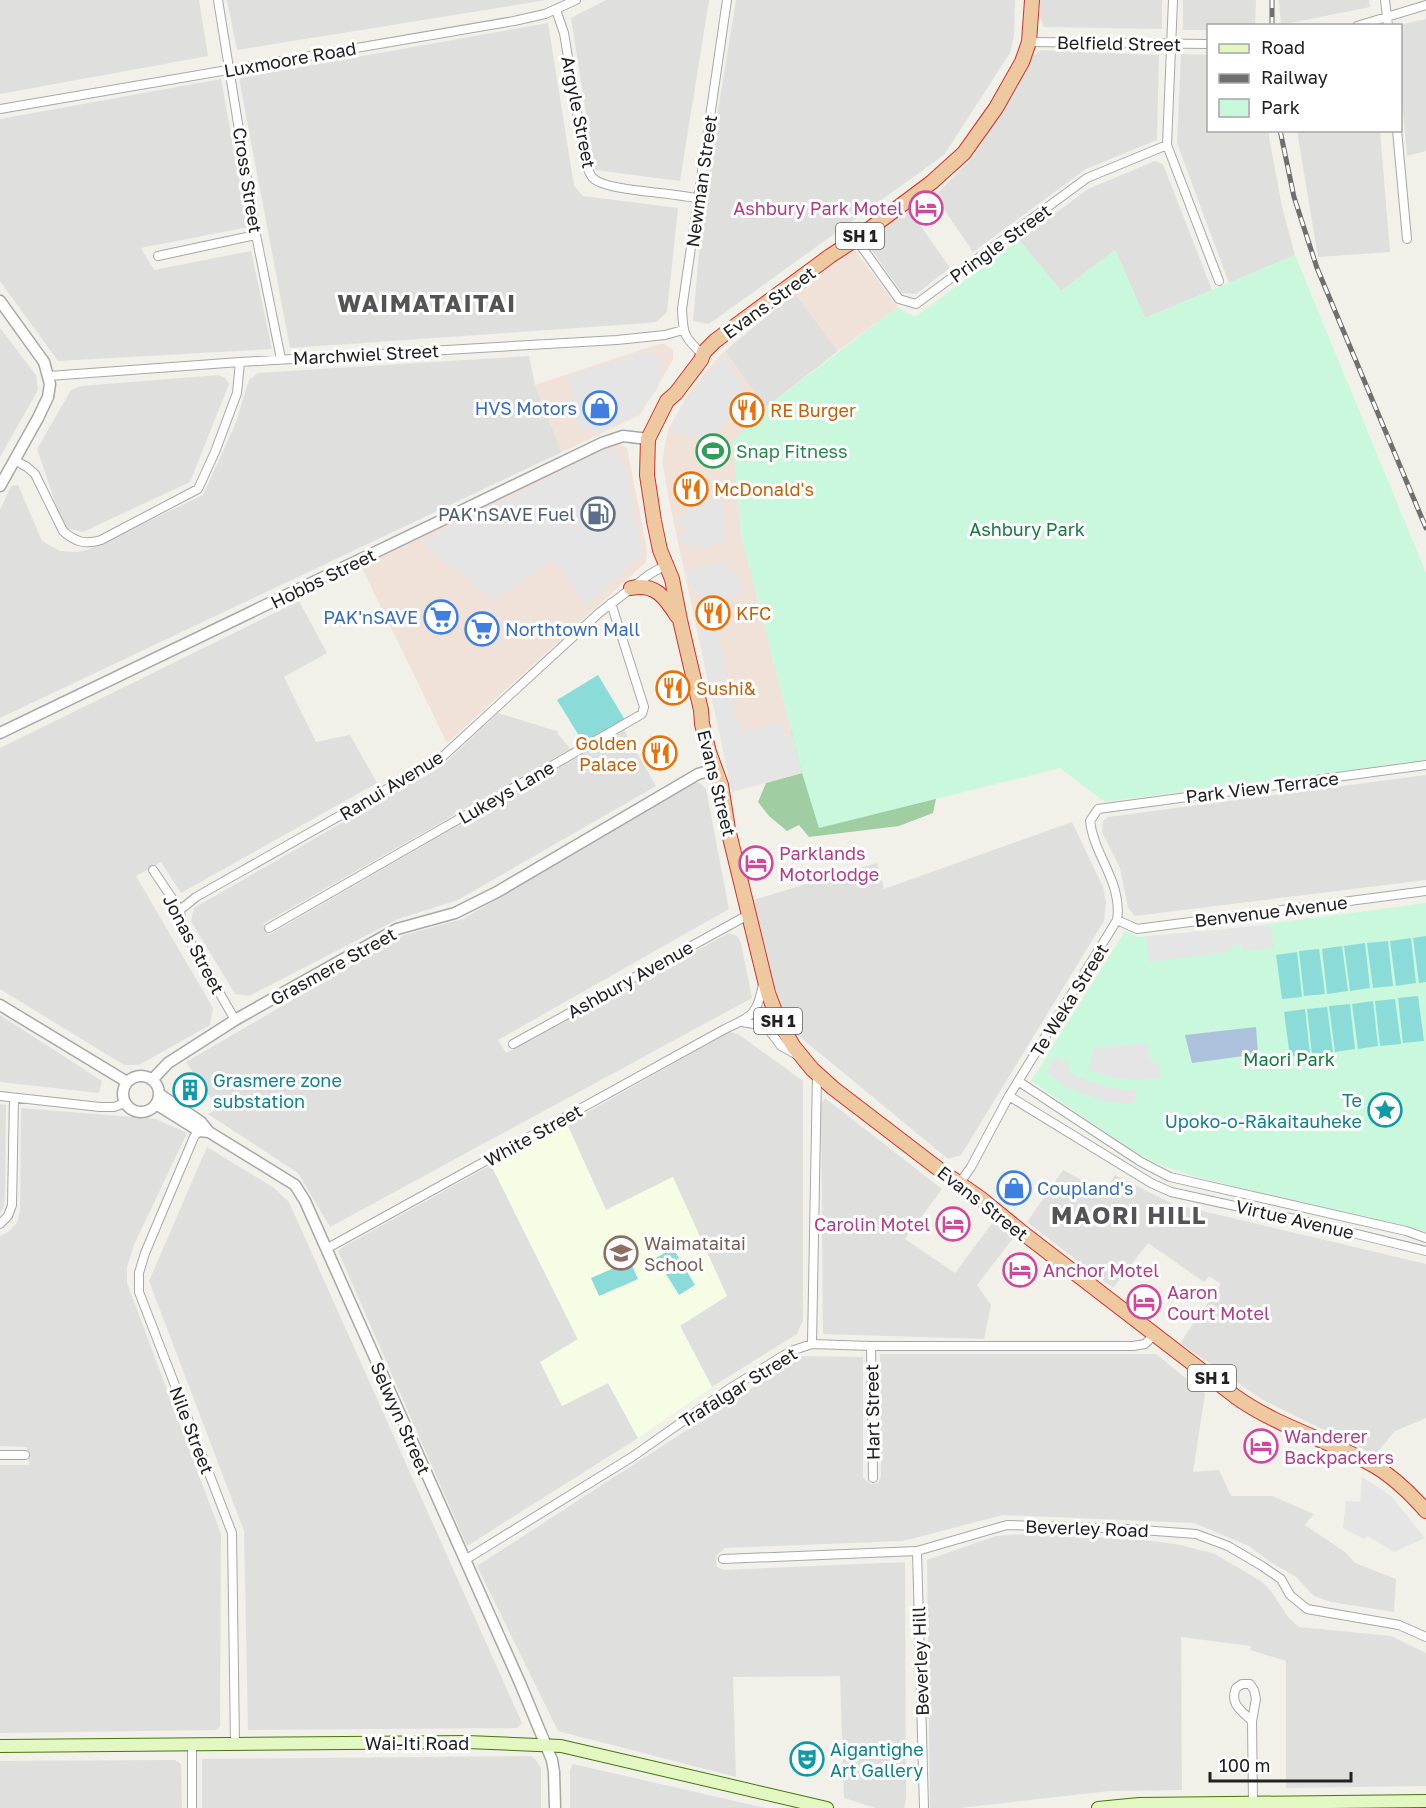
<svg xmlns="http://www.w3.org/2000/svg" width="1426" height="1808" viewBox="0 0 1426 1808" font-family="'Golos Text',sans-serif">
	<rect width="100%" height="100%" fill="#f1f1e9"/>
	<path fill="#dfdfde" d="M0 0H199L208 56 0 94Z
		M227 0H547L237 50Z
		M606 0H709L680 181 595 170 571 18Z
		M736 0H1015L1014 36 1010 53 944 155 709 324 693 321 704 197Z
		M1040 0H1162V29L1044 27 1040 17Z
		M1183 0H1256L1255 25 1208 26V30H1183Z
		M1279 0H1369L1370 7 1281 25Z
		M1426 19V151L1407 156 1401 92 1400 26 1399 25Z
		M548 23 574 186 583 196 678 208 667 312 656 322 648 323 290 348 239 78Z
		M1041 50 1159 55 1157 140 1086 169 973 252 935 196 974 156 1033 56Z
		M1181 54 1208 55V130L1268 131 1282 207 1295 255 1229 283 1177 143Z
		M221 79 248 227 141 248 154 270 251 251 272 349 58 361 0 281V119Z
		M1297 131H1380L1390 252 1318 257Z
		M1155 161 1163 164 1212 290 1145 318 1115 250 1061 291 1019 240 1088 189Z
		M909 209 950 268 916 294 902 293 870 248 871 238Z
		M795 293 838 351 765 408 725 351Z
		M0 328 36 375 38 390 0 457Z
		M529 356 535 385 562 452 0 718V510L11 486 18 485 42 541 60 551 78 552 90 549 203 495 235 425 249 380 258 373Z
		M219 375 225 378 229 384 190 482 83 532 64 528 37 449 71 390 81 386Z
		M299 601 327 653 284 677 316 742 350 735 377 783 181 893 161 862 136 876 213 1008 210 1025 139 1065H124L0 989V748Z
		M498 713 556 731 570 749 263 924 269 935 624 730 656 786 458 900 398 919 249 996 235 994 191 921 194 908 444 764Z
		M1426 775V880L1135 916 1128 908 1120 868 1102 832 1103 821 1108 817Z
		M693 783H700L706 789 729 909 498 1040 506 1053 729 933 737 936 741 943 752 998 330 1227 298 1173 208 1114 218 1109 186 1062 404 935 463 919Z
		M1072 822 1103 887 1106 902 1104 921 961 1155 948 1159 794 1032 785 1019 779 1004 753 900 877 863 884 889Z
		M0 1015 102 1081 99 1093 0 1082Z
		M729 1032 738 1034 803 1081V1320L797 1334 712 1387 680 1326 673 1177 606 1210 567 1124Z
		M825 1098 942 1189 905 1239 955 1273 993 1222 1014 1237 977 1285 991 1305 984 1339 823 1334 821 1104Z
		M0 1104 6 1105 5 1193 4 1206 0 1213Z
		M21 1108 156 1119 187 1133 134 1245 127 1267V1283L221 1534 220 1726 217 1730 0 1733V1465H29L27 1447 0 1446V1236L8 1232 17 1223 20 1211Z
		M207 1147 274 1188 289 1202 522 1723 517 1728 248 1730 244 1531 149 1281Z
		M491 1165 578 1340 562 1406 608 1383 638 1438 467 1546 338 1251 345 1246Z
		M1063 1170 1104 1192 1115 1175 1173 1204 1426 1264V1418L1395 1431 1375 1455 1263 1400 1180 1343 1221 1284 1209 1276 1204 1282 1148 1243 1113 1288 1027 1222Z
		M880 1354H1156L1205 1394 1193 1472 1219 1470 1231 1496H1272L1314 1514 1305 1525 1345 1552 1355 1563 1396 1579 1394 1612 1331 1602 1314 1596 1296 1577 1272 1563 1249 1546 1194 1523 1003 1515 903 1541 725 1548 717 1555 716 1562 717 1567 724 1570 905 1562 906 1801 904 1808H876L844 1798 840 1676 733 1677 736 1777 558 1731 477 1566 801 1356 863 1357V1478L871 1484 878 1483 881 1476Z
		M1027 1534 1134 1539 1176 1544 1215 1554 1261 1581 1271 1591 1288 1617 1299 1627 1391 1636 1426 1653V1786L1286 1788V1661L1250 1650 1251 1646 1181 1637 1182 1790 1109 1791 960 1808H930L927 1560 996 1536Z
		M530 1756 535 1759 541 1768V1808H202V1759Z
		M175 1760 181 1764 182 1808H0V1761Z
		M573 1764 765 1808H570V1770Z"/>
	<path fill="#f1e2d9" d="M854 249 898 307 838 351 795 293Z
		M659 344H664L673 350V360L640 415 562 452 535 385Z
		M725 351 765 408 733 442 741 534 802 773 732 792 670 505 662 461 668 430 678 412 689 392 719 356Z
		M613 444H619L627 448 647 549 646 562 447 743 361 566Z"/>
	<path fill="#f5fee5" d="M567 1124 606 1210 673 1177 727 1296 680 1326 712 1387 638 1438 608 1383 562 1406 540 1362 578 1339 491 1165Z"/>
	<path fill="#a0cea2" d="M791 730 1044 760 938 789 933 813 899 826 809 837 799 825 787 831 769 816 758 802 766 783 802 773Z"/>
	<path fill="#c9f8dd" d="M1019 240 1061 291 1115 250 1145 318 1295 255 1426 573V760L1105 802 1060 768 819 828 802 773 741 534 733 441 765 408 898 307 915 317Z
		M1426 903V1232L1196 1177 1158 1164 1133 1151 1031 1081 1125 931 1138 937 1207 932Z"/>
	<path fill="#8bdcd8" d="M598 675 625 720 584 744 557 700Z
		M1426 936V982L1419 983 1413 938Z
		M1411 938 1416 983 1396 986 1390 941Z
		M1388 941 1393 986 1373 988 1367 943Z
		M1365 943 1370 988 1350 991 1344 946Z
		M1342 946 1348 991 1327 994 1322 949Z
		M1319 949 1325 994 1304 996 1299 951Z
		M1297 952 1302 997 1282 999 1276 955Z
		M1418 996 1424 1041 1403 1043 1398 998Z
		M1395 999 1401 1044 1380 1046 1375 1001Z
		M1373 1001 1378 1046 1358 1049 1352 1004Z
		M1350 1004 1355 1049 1335 1052 1329 1006Z
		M1327 1007 1333 1052 1312 1054 1307 1009Z
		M1305 1009 1310 1054 1290 1057 1284 1012Z
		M673 1248 695 1285 679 1295 656 1258Z
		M630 1261 638 1279 599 1296 591 1278Z"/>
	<path fill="#e5e5e5" d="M642 353H647L662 358 658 388 638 413 593 435 590 428 581 432 572 414 566 417 559 402 575 398 567 377Z
		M725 355 742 385 745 398 743 406 710 438 669 431 684 402Z
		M606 449 617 451 625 468 642 555 587 606 553 560 494 602 458 568 452 570 423 542Z
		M722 499 725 542 690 550 688 543 680 545 678 535 689 533 687 527 678 526 676 519 682 517 686 514 687 502Z
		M721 562 728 563 730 570 736 571 741 590 739 596 707 603 700 601 698 591 692 592 686 570Z
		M716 628 740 732 782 723 785 735 792 734 802 773 732 792 698 631Z
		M1270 925 1274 948 1244 950 1241 945H1231L1230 952 1149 962 1146 936Z
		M1147 1043 1150 1062 1158 1061 1161 1077 1141 1080 1114 1078 1090 1071 1089 1068 1094 1048Z
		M1054 1057 1070 1063 1069 1072 1079 1077 1104 1086 1122 1090H1135L1136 1097 1132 1104 1112 1102 1097 1099 1066 1087 1047 1072Z
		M1362 1477 1391 1496 1425 1538 1394 1552 1368 1536 1364 1539 1343 1528 1346 1501 1360 1502Z"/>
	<path fill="#acc1dc" d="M1256 1027 1258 1054 1192 1063 1185 1035Z"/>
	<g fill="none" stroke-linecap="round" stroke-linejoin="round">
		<defs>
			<path id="minor" d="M218 0 256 235 281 359
				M1173 0 1167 145 1219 281
				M1385 0 1388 26
				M556 10 564 33 585 161C587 167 589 174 593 178 607 192 676 192 699 199
				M1357 26 1426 5
				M1029 42 1208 44
				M0 109 514 21 545 14 576 0
				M1397 130 1407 239
				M856 239 899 299 916 304 1087 178 1167 145
				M158 256 256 235
				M703 355C684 337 683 335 682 309L727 0
				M49 376 240 362 617 340 665 335 683 330
				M14 460 27 467 35 474 63 531C75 542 86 545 101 540L198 489 215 452 237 393 240 362
				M153 870 180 910 182 927 235 1020
				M180 910 196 897 440 759 599 613 650 574 666 565
				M1117 920 1137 929 1426 891
				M269 928 642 714 644 707 611 603
				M742 1022 766 1026 781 1046 797 1055
				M513 1044 748 915
				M1018 1081 1141 1162 1170 1177 1406 1231 1426 1238
				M0 1096 100 1107H114L125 1103
				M1009 1096 1151 1183 1171 1192 1304 1221 1426 1251
				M199 1131 194 1137 145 1253 139 1273V1292L232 1533 235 1744
				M959 1184 971 1167 1009 1096 1117 920C1123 883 1094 856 1090 821L1098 809 1426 765
				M0 1224 8 1216 12 1205 14 1098
				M326 1249 723 1030C751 1016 757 1017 763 984
				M812 1344 817 1074
				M871 1346 873 1478
				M0 1455H25
				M917 1551 924 1808
				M723 1559 917 1551 1007 1525 1128 1529 1196 1534 1228 1546 1262 1566 1281 1579 1290 1595 1307 1609 1399 1625 1426 1637
				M465 1560 632 1457 729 1389 791 1351 812 1344 871 1346H1133L1145 1344 1154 1335
				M1252 1721C1242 1711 1229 1704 1236 1688L1242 1684H1250L1254 1690 1256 1699 1252 1721 1253 1803
				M192 1745V1808"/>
			<path id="tertiary" d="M0 301 44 362 50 384 48 397 38 418 0 486
				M0 733 602 443 623 436 648 439
				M0 1005 127 1082
				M123 1094a18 18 0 1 1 36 0a18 18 0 1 1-36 0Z
				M152 1080 168 1063 235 1020 397 929 455 913 497 892 698 774 715 769
				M159 1094 201 1122 209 1132 295 1185 305 1201 520 1683 552 1760 554 1772 555 1808
				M156 1104 199 1131 209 1132"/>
			<path id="secondary" d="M0 1746 467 1742 561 1746 827 1808
				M1098 1808 1139 1804 1426 1801"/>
			<path id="trunk" d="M1032 0 1029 42 1022 62 996 108 964 153 932 182 856 239 830 256 715 341 704 352 701 360 676 393 667 401 648 439 647 475 654 521 660 550 672 579 680 620 701 710 702 724 709 752 721 785 728 829 768 993 779 1022 794 1047 812 1069 833 1088 940 1170 980 1198 1023 1233 1236 1397C1278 1427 1329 1440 1373 1465 1394 1477 1411 1494 1426 1511
				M631 588C655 583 665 597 677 616"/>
		</defs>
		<use href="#minor" stroke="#a8a8a8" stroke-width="10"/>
		<use href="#tertiary" stroke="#a8a8a8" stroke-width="13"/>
		<use href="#secondary" stroke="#46760b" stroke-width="14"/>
		<use href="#trunk" stroke="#d33132" stroke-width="16"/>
		<use href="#minor" stroke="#fff" stroke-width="8"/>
		<use href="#tertiary" stroke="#fff" stroke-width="10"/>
		<use href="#secondary" stroke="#e2f7c1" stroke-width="12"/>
		<use href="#trunk" stroke="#eec89e" stroke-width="14"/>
		<defs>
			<path id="rail" d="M1272 26V0
				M1280 130 1294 197 1317 268 1426 528"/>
		</defs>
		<use href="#rail" stroke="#6f6f6f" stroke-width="5"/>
		<use href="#rail" stroke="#fff" stroke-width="3" stroke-dasharray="9" stroke-linecap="butt"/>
	</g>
	<defs>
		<symbol id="hotel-ring" viewBox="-11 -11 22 22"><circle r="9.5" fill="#fff" stroke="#d1479c" stroke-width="1.5"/><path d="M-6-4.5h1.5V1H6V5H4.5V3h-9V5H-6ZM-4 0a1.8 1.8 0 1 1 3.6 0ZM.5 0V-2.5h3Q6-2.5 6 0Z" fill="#d1479c"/></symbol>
		<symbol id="shop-ring" viewBox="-11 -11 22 22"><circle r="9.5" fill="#fff" stroke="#3f7fe0" stroke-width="1.5"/><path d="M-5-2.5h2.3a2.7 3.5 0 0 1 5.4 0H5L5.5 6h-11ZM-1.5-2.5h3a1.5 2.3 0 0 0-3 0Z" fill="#3f7fe0"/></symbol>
		<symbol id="restaurant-ring" viewBox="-11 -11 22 22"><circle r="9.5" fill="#fff" stroke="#e8710a" stroke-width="1.5"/><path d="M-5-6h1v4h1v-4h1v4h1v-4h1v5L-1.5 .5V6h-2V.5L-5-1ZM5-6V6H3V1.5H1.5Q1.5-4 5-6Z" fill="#e8710a"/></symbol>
		<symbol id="stadium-ring" viewBox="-11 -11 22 22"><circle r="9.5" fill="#fff" stroke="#2e9e5b" stroke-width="1.5"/><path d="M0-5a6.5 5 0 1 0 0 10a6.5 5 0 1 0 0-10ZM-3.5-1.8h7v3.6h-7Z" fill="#2e9e5b"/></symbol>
		<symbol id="fuel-ring" viewBox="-11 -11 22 22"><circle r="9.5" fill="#fff" stroke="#5c6f8a" stroke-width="1.5"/><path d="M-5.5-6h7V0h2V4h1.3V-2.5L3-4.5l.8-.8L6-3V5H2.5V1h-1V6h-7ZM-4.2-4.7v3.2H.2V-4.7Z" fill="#5c6f8a"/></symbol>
		<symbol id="supermarket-ring" viewBox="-11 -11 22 22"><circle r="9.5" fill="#fff" stroke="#3f7fe0" stroke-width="1.5"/><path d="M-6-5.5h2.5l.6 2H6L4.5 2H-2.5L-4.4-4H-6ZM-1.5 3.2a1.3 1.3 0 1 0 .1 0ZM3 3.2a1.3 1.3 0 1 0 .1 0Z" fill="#3f7fe0"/></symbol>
		<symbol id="building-ring" viewBox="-11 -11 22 22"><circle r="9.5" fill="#fff" stroke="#0f9aa8" stroke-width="1.5"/><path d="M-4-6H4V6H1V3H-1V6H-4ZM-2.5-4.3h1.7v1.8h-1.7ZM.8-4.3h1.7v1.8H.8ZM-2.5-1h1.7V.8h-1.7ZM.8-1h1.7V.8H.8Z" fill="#0f9aa8"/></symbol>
		<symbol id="sight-ring" viewBox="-11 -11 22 22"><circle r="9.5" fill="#fff" stroke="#0f9aa8" stroke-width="1.5"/><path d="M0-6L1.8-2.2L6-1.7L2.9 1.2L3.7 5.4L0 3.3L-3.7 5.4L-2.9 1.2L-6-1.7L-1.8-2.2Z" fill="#0f9aa8"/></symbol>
		<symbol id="school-ring" viewBox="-11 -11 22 22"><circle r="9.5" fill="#fff" stroke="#8d6e63" stroke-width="1.5"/><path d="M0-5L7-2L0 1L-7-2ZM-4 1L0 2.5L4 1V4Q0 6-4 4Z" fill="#8d6e63"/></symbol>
		<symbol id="theatre-ring" viewBox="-11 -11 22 22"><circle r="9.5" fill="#fff" stroke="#0f9aa8" stroke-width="1.5"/><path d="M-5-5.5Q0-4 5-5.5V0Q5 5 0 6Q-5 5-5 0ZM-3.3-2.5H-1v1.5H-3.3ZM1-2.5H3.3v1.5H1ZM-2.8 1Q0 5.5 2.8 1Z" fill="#0f9aa8"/></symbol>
	</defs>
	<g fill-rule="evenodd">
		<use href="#hotel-ring" x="907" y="189" width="38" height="38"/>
		<use href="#shop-ring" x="581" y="389" width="38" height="38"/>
		<use href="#restaurant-ring" x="728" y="391" width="38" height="38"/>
		<use href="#stadium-ring" x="694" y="432" width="38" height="38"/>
		<use href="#restaurant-ring" x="672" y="470" width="38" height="38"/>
		<use href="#fuel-ring" x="579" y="495" width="38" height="38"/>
		<use href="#restaurant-ring" x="694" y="594" width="38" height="38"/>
		<use href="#supermarket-ring" x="422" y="598" width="38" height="38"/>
		<use href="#supermarket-ring" x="463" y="610" width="38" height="38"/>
		<use href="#restaurant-ring" x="654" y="669" width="38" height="38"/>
		<use href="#restaurant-ring" x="641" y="734" width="38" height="38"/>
		<use href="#hotel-ring" x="737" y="844" width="38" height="38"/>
		<use href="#building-ring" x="171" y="1071" width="38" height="38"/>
		<use href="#sight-ring" x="1366" y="1091" width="38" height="38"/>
		<use href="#shop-ring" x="995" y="1169" width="38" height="38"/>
		<use href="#hotel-ring" x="934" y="1205" width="38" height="38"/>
		<use href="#school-ring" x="602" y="1234" width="38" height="38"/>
		<use href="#hotel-ring" x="1001" y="1251" width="38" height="38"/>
		<use href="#hotel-ring" x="1125" y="1283" width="38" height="38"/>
		<use href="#hotel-ring" x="1242" y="1427" width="38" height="38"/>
		<use href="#theatre-ring" x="788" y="1740" width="38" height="38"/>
	</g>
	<g text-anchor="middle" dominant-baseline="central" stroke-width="6" stroke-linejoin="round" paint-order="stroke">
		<g fill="#fff" stroke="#646464" stroke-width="1.5">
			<rect x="836" y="223" width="48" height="26" rx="4.5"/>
			<rect x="754" y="1008" width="48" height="26" rx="4.5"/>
			<rect x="1188" y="1365" width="48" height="26" rx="4.5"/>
		</g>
		<g font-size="16" font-weight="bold" fill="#212121">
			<text x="860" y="236">SH 1</text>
			<text x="778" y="1021">SH 1</text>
			<text x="1212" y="1378">SH 1</text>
		</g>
		<g font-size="18" fill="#212121" stroke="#fff">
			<text transform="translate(1119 43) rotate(1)">Belfield Street</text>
			<text transform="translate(290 59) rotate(-10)">Luxmoore Road</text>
			<text transform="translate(579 112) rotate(79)">Argyle Street</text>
			<text transform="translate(248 180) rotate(81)">Cross Street</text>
			<text transform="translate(701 181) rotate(-82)">Newman Street</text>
			<text transform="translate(1000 243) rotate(-36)">Pringle Street</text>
			<text transform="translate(769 302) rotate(-36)">Evans Street</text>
			<text transform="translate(366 354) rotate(-3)">Marchwiel Street</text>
			<text transform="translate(323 578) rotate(-26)">Hobbs Street</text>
			<text transform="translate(717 783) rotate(76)">Evans Street</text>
			<text transform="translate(391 785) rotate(-31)">Ranui Avenue</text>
			<text transform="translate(1262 787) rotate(-7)">Park View Terrace</text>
			<text transform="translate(506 792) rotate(-30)">Lukeys Lane</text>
			<text transform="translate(1271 911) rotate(-7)">Benvenue Avenue</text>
			<text transform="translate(194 944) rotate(62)">Jonas Street</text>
			<text transform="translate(333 966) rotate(-29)">Grasmere Street</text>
			<text transform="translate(630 979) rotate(-29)">Ashbury Avenue</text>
			<text transform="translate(1069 1000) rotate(-58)">Te Weka Street</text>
			<text transform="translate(533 1135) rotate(-29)">White Street</text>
			<text transform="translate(983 1203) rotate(38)">Evans Street</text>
			<text transform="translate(1295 1219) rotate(13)">Virtue Avenue</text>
			<text transform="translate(738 1387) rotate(-32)">Trafalgar Street</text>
			<text transform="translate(872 1412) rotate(-91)">Hart Street</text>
			<text transform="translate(401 1418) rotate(66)">Selwyn Street</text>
			<text transform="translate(192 1430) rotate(69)">Nile Street</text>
			<text transform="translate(1087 1528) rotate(2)">Beverley Road</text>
			<text transform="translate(920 1661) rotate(-92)">Beverley Hill</text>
			<text x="417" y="1743">Wai-Iti Road</text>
		</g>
		<g font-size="18" fill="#b23c85" stroke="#fff" text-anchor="start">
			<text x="903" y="208" text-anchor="end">Ashbury Park Motel</text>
			<text x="779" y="853">Parklands<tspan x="779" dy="21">Motorlodge</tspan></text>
			<text x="930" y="1224" text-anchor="end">Carolin Motel</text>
			<text x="1043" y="1270">Anchor Motel</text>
			<text x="1167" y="1292">Aaron<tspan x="1167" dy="21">Court Motel</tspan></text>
			<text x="1284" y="1436">Wanderer<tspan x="1284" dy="21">Backpackers</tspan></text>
		</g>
		<g font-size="18" fill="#366cbe" stroke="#fff" text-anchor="end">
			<text x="577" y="408">HVS Motors</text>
			<text x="418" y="617">PAK'nSAVE</text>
			<text x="505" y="629" text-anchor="start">Northtown Mall</text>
			<text x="1037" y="1188" text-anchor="start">Coupland's</text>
		</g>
		<g font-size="18" fill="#c56008" stroke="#fff" text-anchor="start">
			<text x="770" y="410">RE Burger</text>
			<text x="714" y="489">McDonald's</text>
			<text x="736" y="613">KFC</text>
			<text x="696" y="688">Sushi&amp;</text>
			<text x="637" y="743" text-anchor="end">Golden<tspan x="637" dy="21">Palace</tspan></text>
		</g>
		<g font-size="18" fill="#27864d" stroke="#fff" text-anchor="start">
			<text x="736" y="451">Snap Fitness</text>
		</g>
		<g font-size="18" fill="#4e5e75" stroke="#fff" text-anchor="end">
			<text x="575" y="514">PAK'nSAVE Fuel</text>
		</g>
		<g font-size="18" fill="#127d3f" stroke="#fff">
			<text x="1027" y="529">Ashbury Park</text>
			<text x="1289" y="1059">Maori Park</text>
		</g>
		<g font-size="18" fill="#0d838f" stroke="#fff" text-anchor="start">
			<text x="213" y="1080">Grasmere zone<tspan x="213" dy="21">substation</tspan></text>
			<text x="1362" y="1100" text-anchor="end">Te<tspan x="1362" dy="21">Upoko-o-Rākaitauheke</tspan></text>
			<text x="830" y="1749">Aigantighe<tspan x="830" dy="21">Art Gallery</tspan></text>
		</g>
		<g font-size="18" fill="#785e54" stroke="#fff" text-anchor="start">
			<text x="644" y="1243">Waimataitai<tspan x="644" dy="21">School</tspan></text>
		</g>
		<g font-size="24" font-weight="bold" letter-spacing="1.5" fill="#545454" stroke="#fff">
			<text x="427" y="302">WAIMATAITAI</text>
			<text x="1129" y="1214">MAORI HILL</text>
		</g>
	</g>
	<rect x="1207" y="24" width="195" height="108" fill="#ffffff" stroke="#a6a6a6" stroke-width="1.5"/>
	<rect x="1219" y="44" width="30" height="9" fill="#e2f7c1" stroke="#a6a6a6" stroke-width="1.5"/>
	<text x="1261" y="54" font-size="18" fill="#212121">Road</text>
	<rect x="1219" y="74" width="30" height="9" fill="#6f6f6f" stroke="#a6a6a6" stroke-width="1.5"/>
	<text x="1261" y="84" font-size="18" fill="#212121">Railway</text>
	<rect x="1219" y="99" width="30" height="18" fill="#c9f8dd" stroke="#a6a6a6" stroke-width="1.5"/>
	<text x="1261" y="114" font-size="18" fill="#212121">Park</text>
	<path d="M1210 1772v9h141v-9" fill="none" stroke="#212121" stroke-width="3"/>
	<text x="1219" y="1772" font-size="18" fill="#212121" stroke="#ffffff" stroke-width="4.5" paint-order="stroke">100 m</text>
</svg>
